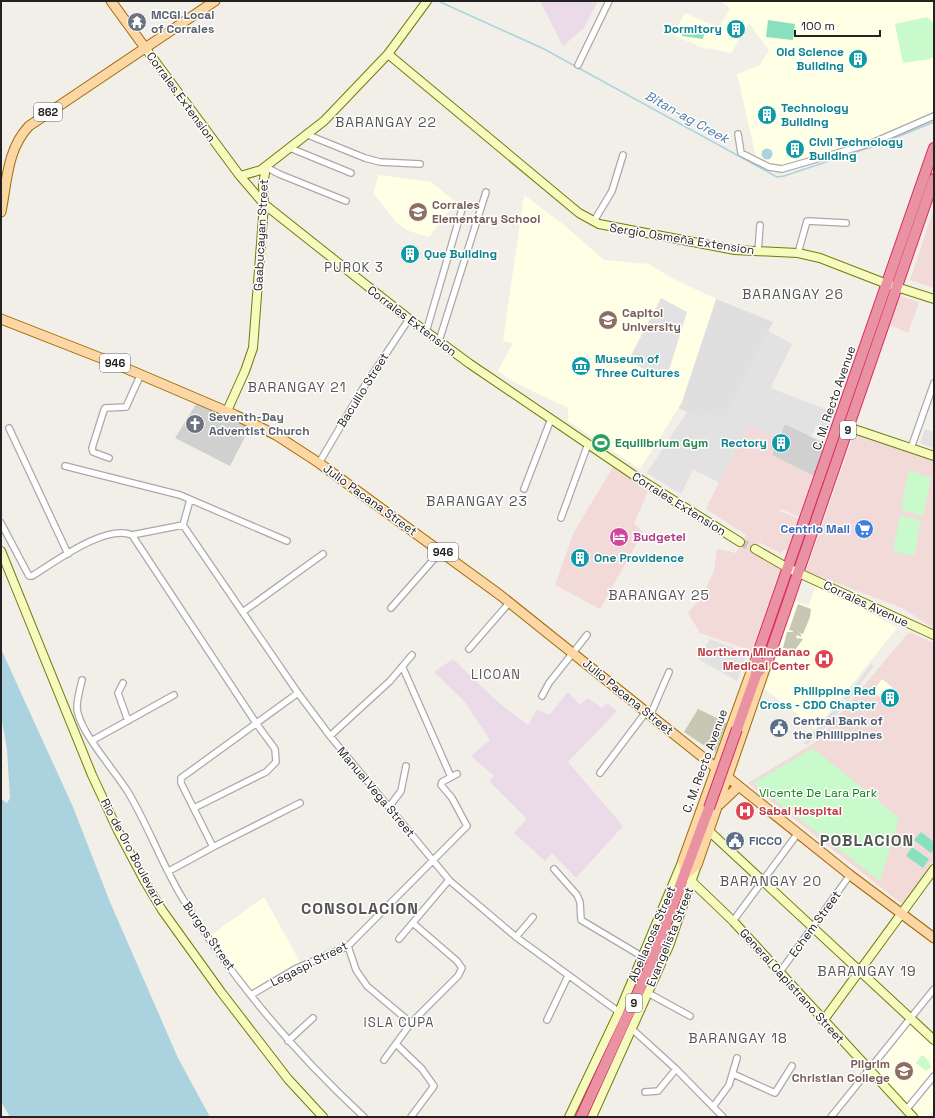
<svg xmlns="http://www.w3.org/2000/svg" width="935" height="1118" viewBox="0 0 935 1118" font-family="'Space Grotesk',sans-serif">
	<rect width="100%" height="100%" fill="#f2efe9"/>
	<path fill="#e0dfdf" d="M716 299 773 322 724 419 704 413 701 419 679 408Z"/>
	<path fill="#f2dad9" d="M934 208V288L910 280Z
		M900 296 919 302 908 333 890 325Z
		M768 331 792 344 770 388 837 414 831 431 816 425 811 437 785 424 773 454 813 476 799 517 781 509 780 511 800 519 788 551 784 550 781 553 760 543 761 538 755 555 781 570 752 651 700 633 688 613 702 596 714 571 717 549 736 553 746 535 706 509 719 482 693 469 681 494 647 473 687 412 700 419 704 413 724 419Z
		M855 431 934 459V629L904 609 806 571Z
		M613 467 648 492 634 523 643 532 600 609 555 585 574 532Z
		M909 632 934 643V860L902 904 748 783 817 741Z"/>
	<path fill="#ebdbe8" d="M540 1H598L584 28 563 46Z
		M453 659 499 703 528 725 537 709 549 715 568 692 580 705 588 698 602 708 607 703 617 711 568 762 623 826 576 878 552 853 545 861 514 833 527 819 489 781 494 776 471 756 490 740 464 701 434 672Z"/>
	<path fill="#ffffe5" d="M720 1H934V114L872 140 775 168 756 157 737 74 760 65 769 50 749 23 731 53 707 48 706 49 673 35 685 13 719 28 730 8Z
		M379 175 431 182 456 202 429 237 409 231 397 223 373 193Z
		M524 195 564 225 604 260 649 264 672 278 716 299 682 402 640 469 568 421V408L514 382 498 371 513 343 503 341Z
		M817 583 897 628 816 729 765 689 795 601 808 606Z
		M882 679 900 694 891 706 873 691Z
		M264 897 300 962 250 993 211 935Z
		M911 1024 934 1044V1072L927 1081 934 1087V1109L927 1117H921L872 1070Z"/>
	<path fill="#d0d0d0" d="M196 404 250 427 230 466 175 438Z
		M785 424 826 444 814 476 772 455Z"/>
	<path fill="#c7c7b4" d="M798 604 811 609 810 617 803 634 798 632 801 634V637L797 635 796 638 803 639 795 650 792 649V650L783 648 787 632H793V631L789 630Z
		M698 709 727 723 715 753 684 732Z"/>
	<path fill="#c8facc" d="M927 17 934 24V56L930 59 903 63 895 24Z
		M909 470 931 478 923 516 901 510Z
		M900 515 921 521 914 556 893 551Z
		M813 748 899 818 880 881 753 783Z
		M922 1055 928 1060 931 1067 926 1071 916 1063Z"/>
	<path fill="#88e0be" d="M768 20 795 24 793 40 766 37Z
		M683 27 705 30 703 39 682 36Z
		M921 832 934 842V849L931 853 914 840Z
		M912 847 929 859 923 868 906 856Z"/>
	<path fill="#e2e2e2" d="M661 298 687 312 666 380 628 361Z
		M768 331 792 344 770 388 837 414 831 431 816 425 811 437 785 424 779 439 750 425 719 482 693 469 681 494 647 473 687 412 700 419 704 413 724 419Z
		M925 429 934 432V448L920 443Z
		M710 639 747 653 737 681 698 659Z
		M871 664 874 666 848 701 844 699Z
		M839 704 844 706 824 729 807 745 803 743Z"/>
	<path fill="#aad3df" d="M761.5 154a5.5 5.5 0 1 1 11 0a5.5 5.5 0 1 1-11 0Z
		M1 649 73 807 110 902 178 1058 210 1117H10L1 1102V799L7 803 10 798 7 750 1 715Z"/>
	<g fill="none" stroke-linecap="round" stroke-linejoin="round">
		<path stroke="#aad3df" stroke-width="1.5" d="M438 1 544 49 777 177 784 176 880 144 934 122"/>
		<path stroke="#c8c6c1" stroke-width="8" stroke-dasharray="8 4" stroke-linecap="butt" d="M740 542 755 549"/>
		<defs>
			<path id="street" d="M578 65 609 1
				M738 134 741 153 769 167 782 169 872 143 934 116
				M308 135 365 158 380 162 420 164
				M290 148 351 173
				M266 167 279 174 346 201
				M594 221 612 191 623 155
				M758 252 760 225
				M798 253 807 221 846 223
				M426 332 462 209
				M439 341 486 192
				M9 428 68 554
				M911 448 934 383
				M109 458 93 452 92 448 104 410 105 408 126 407 141 374
				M319 463 362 390 409 319
				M65 466 180 495 287 541
				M524 489 551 419
				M561 518 588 444
				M1 523 29 576H32C55 562 105 524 132 535
				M183 525 298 693 330 736 450 881 516 937 619 1012
				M183 525 132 535 256 723 275 749 276 762 266 772 194 808
				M183 525 190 500
				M391 608 441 551
				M244 611 323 554
				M469 649 509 603
				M403 668 451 777
				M82 680C80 689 77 699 77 707 77 729 116 772 128 792 149 827 162 865 183 899 233 980 295 1053 364 1117
				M123 683 118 693 128 721
				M542 696 549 683 587 635
				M650 716 669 672
				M330 736 390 681 412 655
				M93 740 174 695
				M600 773 646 712
				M389 807 401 791 406 766
				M213 847 181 783V778L298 693
				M554 869 577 895 580 902 581 920 643 957
				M169 871 213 847 300 803
				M733 921 798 833
				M516 937 533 917
				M399 939 449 880
				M348 946 356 970 367 986 411 1023
				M780 972 850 875
				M648 993 690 1016
				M251 995 295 969 348 946 467 826 452 798 441 785 442 782 457 774
				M547 1020 568 976
				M632 1029 676 1069 723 1117
				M288 1041 313 1018
				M396 1044 422 1069 434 1086 411 1117
				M384 1060 411 1023 458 976 462 968 457 961 414 924
				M733 1074 775 1093 792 1066
				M645 1092 658 1091 676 1069
				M713 1107 729 1085 737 1058
				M906 1110 934 1076
				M831 1117 934 989"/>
			<path id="secondary" d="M146 49 240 176 264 204 409 319 470 364 638 478 740 542
				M388 54 579 213 599 224 735 250 798 253 820 258 887 284 934 299
				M240 176 261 170 324 121 388 54 427 1
				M227 411 245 371 253 348 264 204 263 185 266 167
				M848 427 934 456
				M755 549 788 568 934 635
				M1 551 92 775 118 831 144 880 162 910 221 992 288 1079 323 1117
				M709 831 934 1040
				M685 875 733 921 913 1117
				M823 1021 934 869
				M569 1117 619 1012 683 860
				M592 1117 669 946 697 865"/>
			<path id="primary" d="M111 1 146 49
				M1 212C7 182 7 149 29 126L215 1
				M1 319 111 362 235 415 276 435 319 463 500 595 850 875 934 938
				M720 804 739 786
				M685 873 683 860 755 661
				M685 875 697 865 767 663"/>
			<path id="highway" d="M756 675 768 660 934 179
				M737 729 756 675 757 656 934 148
				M581 1117 651 964 709 808"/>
		</defs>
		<use href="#street" stroke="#a9a9a9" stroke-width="8"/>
		<use href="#secondary" stroke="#707d05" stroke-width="10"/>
		<use href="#primary" stroke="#a06b00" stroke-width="11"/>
		<use href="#highway" stroke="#dc2a67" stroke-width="12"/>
		<use href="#street" stroke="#fff" stroke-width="5.5"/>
		<use href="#secondary" stroke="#f7fabf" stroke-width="8"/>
		<use href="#primary" stroke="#fcd6a4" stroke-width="9"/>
		<use href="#highway" stroke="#e892a2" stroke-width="10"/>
		<defs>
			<path id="highway-bridge" d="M709 808 737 729"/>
		</defs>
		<use href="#highway-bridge" stroke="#dc2a67" stroke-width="12" stroke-linecap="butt"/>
		<use href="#highway-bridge" stroke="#e892a2" stroke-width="10"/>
	</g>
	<defs>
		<symbol id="temple-disc" viewBox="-11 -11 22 22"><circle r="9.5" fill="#6b7280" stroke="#fff"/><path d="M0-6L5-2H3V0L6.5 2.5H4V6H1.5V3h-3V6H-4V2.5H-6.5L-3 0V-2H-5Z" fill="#fff"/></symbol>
		<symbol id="building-disc" viewBox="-11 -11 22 22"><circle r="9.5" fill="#0f9aa8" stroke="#fff"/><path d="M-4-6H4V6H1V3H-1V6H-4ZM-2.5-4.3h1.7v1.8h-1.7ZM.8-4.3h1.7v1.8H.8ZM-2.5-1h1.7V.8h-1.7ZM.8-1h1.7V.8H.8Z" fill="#fff"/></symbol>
		<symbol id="school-disc" viewBox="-11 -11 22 22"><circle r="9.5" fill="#8d6e63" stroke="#fff"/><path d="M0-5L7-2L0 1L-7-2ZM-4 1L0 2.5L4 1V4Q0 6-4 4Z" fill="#fff"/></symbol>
		<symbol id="university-disc" viewBox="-11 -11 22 22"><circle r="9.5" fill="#8d6e63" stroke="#fff"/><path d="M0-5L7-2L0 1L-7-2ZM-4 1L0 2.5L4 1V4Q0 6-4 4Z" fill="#fff"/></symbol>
		<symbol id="museum-disc" viewBox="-11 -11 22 22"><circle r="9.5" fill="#0f9aa8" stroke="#fff"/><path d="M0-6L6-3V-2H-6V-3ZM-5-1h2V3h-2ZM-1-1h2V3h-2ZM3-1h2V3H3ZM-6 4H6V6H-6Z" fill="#fff"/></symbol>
		<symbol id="church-disc" viewBox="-11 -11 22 22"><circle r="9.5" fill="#6b7280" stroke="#fff"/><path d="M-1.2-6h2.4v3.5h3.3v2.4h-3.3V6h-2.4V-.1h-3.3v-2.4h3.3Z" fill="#fff"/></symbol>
		<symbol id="stadium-disc" viewBox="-11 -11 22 22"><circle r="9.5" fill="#2e9e5b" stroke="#fff"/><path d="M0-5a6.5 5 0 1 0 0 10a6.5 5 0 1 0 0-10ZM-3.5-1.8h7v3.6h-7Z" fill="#fff"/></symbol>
		<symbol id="supermarket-disc" viewBox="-11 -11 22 22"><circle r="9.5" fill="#3f7fe0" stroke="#fff"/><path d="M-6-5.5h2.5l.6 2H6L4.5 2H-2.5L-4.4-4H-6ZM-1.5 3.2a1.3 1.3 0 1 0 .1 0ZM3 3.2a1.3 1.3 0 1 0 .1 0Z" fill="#fff"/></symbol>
		<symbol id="hotel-disc" viewBox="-11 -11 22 22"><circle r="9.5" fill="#d1479c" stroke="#fff"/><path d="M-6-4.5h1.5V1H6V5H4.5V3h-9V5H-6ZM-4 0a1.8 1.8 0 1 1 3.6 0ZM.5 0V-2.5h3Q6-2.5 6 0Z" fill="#fff"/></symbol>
		<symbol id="hospital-disc" viewBox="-11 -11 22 22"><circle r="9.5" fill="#e0444e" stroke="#fff"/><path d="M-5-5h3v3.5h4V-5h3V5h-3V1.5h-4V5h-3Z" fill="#fff"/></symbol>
		<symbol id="civic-disc" viewBox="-11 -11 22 22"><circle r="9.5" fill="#5c6f8a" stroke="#fff"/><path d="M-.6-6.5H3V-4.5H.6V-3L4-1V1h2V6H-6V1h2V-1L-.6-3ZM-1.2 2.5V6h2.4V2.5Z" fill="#fff"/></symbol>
	</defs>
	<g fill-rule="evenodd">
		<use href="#temple-disc" x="126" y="11" width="22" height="22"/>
		<use href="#building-disc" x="725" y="18" width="22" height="22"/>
		<use href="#building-disc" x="847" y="48" width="22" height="22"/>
		<use href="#building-disc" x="756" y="104" width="22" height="22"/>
		<use href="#building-disc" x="784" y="138" width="22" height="22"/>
		<use href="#school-disc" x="407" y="201" width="22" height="22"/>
		<use href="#building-disc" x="399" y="243" width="22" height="22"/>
		<use href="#university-disc" x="597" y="309" width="22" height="22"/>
		<use href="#museum-disc" x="570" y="355" width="22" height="22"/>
		<use href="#church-disc" x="184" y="413" width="22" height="22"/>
		<use href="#stadium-disc" x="590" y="432" width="22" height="22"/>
		<use href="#building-disc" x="770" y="432" width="22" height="22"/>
		<use href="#supermarket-disc" x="853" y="518" width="22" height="22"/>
		<use href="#hotel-disc" x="608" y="526" width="22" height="22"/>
		<use href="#building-disc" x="569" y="547" width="22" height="22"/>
		<use href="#hospital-disc" x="813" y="648" width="22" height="22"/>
		<use href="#building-disc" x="879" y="687" width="22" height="22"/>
		<use href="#civic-disc" x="768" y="717" width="22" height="22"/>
		<use href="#hospital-disc" x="734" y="800" width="22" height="22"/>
		<use href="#civic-disc" x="724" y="830" width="22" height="22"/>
		<use href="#university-disc" x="893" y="1060" width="22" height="22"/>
	</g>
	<g text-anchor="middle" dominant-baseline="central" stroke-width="3" stroke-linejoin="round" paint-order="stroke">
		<g fill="#fff" stroke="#646464" stroke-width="1">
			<rect x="34" y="103" width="28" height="18" rx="3"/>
			<rect x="100" y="354" width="30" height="18" rx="3"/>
			<rect x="840" y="421" width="16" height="18" rx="3"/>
			<rect x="428" y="543" width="30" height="18" rx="3"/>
			<rect x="626" y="994" width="16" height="18" rx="3"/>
		</g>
		<g font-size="11" font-weight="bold" fill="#222">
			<text x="48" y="112">862</text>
			<text x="115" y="363">946</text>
			<text x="848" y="430">9</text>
			<text x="443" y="552">946</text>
			<text x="634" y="1003">9</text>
		</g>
		<g font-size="12" font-weight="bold" fill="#5b616d" stroke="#fff" text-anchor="start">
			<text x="151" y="15">MCGI Local<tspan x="151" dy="14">of Corrales</tspan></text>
			<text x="209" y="417">Seventh-Day<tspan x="209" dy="14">Adventist Church</tspan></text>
		</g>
		<g font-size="12" font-weight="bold" fill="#0d838f" stroke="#fff" text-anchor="start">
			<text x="722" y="29" text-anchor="end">Dormitory</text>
			<text x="844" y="52" text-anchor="end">Old Science<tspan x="844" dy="14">Building</tspan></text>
			<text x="781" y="108">Technology<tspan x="781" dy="14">Building</tspan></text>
			<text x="809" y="142">Civil Technology<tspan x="809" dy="14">Building</tspan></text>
			<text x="424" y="254">Que Building</text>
			<text x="595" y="359">Museum of<tspan x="595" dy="14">Three Cultures</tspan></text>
			<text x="767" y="443" text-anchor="end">Rectory</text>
			<text x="594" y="558">One Providence</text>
			<text x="876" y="691" text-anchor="end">Philippine Red<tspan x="876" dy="14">Cross - CDO Chapter</tspan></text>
		</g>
		<g font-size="12" fill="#222" stroke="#fff">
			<text transform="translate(181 97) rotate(54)">Corrales Extension</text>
			<text transform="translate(261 235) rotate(-87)">Gaabucayan Street</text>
			<text transform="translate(682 239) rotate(9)">Sergio Osmeña Extension</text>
			<text transform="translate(412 321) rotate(37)">Corrales Extension</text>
			<text transform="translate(363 390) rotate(-58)">Bacullio Street</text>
			<text transform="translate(834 398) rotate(-71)">C. M. Recto Avenue</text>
			<text transform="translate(370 500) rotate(36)">Julio Pacana Street</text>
			<text transform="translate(679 504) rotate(32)">Corrales Extension</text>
			<text transform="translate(866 604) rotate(25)">Corrales Avenue</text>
			<text transform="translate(628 697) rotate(39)">Julio Pacana Street</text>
			<text transform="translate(705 761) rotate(-70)">C. M. Recto Avenue</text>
			<text transform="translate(376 792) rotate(50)">Manuel Vega Street</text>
			<text transform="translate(132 852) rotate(62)">Rio de Oro Boulevard</text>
			<text transform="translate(815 924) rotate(-54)">Echem Street</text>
			<text transform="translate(652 934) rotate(-67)">Abellanosa Street</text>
			<text transform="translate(209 936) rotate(55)">Burgos Street</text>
			<text transform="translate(670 937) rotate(-68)">Evangelista Street</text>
			<text transform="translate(309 964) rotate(-27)">Legaspi Street</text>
			<text transform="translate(792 986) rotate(48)">General Capistrano Street</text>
		</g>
		<g font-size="12" font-weight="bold" fill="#785e54" stroke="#fff" text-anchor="start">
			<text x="432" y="205">Corrales<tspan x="432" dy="14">Elementary School</tspan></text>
			<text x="622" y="313">Capitol<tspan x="622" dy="14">University</tspan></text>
			<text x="890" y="1064" text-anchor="end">Pilgrim<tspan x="890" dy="14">Christian College</tspan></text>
		</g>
		<g font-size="12" font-weight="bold" fill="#27864d" stroke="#fff" text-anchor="start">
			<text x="615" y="443">Equilibrium Gym</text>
		</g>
		<g font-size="12" font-weight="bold" fill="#366cbe" stroke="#fff" text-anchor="end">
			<text x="850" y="529">Centrio Mall</text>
		</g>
		<g font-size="12" font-weight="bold" fill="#b23c85" stroke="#fff" text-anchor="start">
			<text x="633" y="537">Budgetel</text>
		</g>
		<g font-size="12" font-weight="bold" fill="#be3a42" stroke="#fff" text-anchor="end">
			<text x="810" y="652">Northern Mindanao<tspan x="810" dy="14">Medical Center</tspan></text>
			<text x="759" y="811" text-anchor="start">Sabal Hospital</text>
		</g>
		<g font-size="12" font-weight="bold" fill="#4e5e75" stroke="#fff" text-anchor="start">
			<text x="793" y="721">Central Bank of<tspan x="793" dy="14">the Phillippines</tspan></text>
			<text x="749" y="841">FICCO</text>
		</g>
		<g font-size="12" fill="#0c8416" stroke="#fff">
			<text x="818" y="793">Vicente De Lara Park</text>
		</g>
		<g font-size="13" font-style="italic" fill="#4a7aab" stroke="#fff">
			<text transform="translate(687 117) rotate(29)">Bitan-ag Creek</text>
		</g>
		<g font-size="13" letter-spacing="1" fill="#555" stroke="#fff">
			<text x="354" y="267">PUROK 3</text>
			<text x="496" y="674">LICOAN</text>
			<text x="399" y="1022">ISLA CUPA</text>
		</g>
		<g font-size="14" letter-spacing="1" fill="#555" stroke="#fff">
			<text x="386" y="122">BARANGAY 22</text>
			<text x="793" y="294">BARANGAY 26</text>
			<text x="297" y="387">BARANGAY 21</text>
			<text x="477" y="501">BARANGAY 23</text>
			<text x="659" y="595">BARANGAY 25</text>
			<text x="771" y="881">BARANGAY 20</text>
			<text x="867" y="971">BARANGAY 19</text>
			<text x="738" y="1038">BARANGAY 18</text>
		</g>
		<g font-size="16" font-weight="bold" letter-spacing="1" fill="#555" stroke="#fff">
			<text x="867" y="840">POBLACION</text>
			<text x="360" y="908">CONSOLACION</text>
		</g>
	</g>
	<rect width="935" height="1118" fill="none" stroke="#222222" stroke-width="4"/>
	<path d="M795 30v6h85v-6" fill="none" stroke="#222222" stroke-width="2"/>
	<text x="801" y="30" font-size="12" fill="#222222" stroke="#ffffff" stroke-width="3" paint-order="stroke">100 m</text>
</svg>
